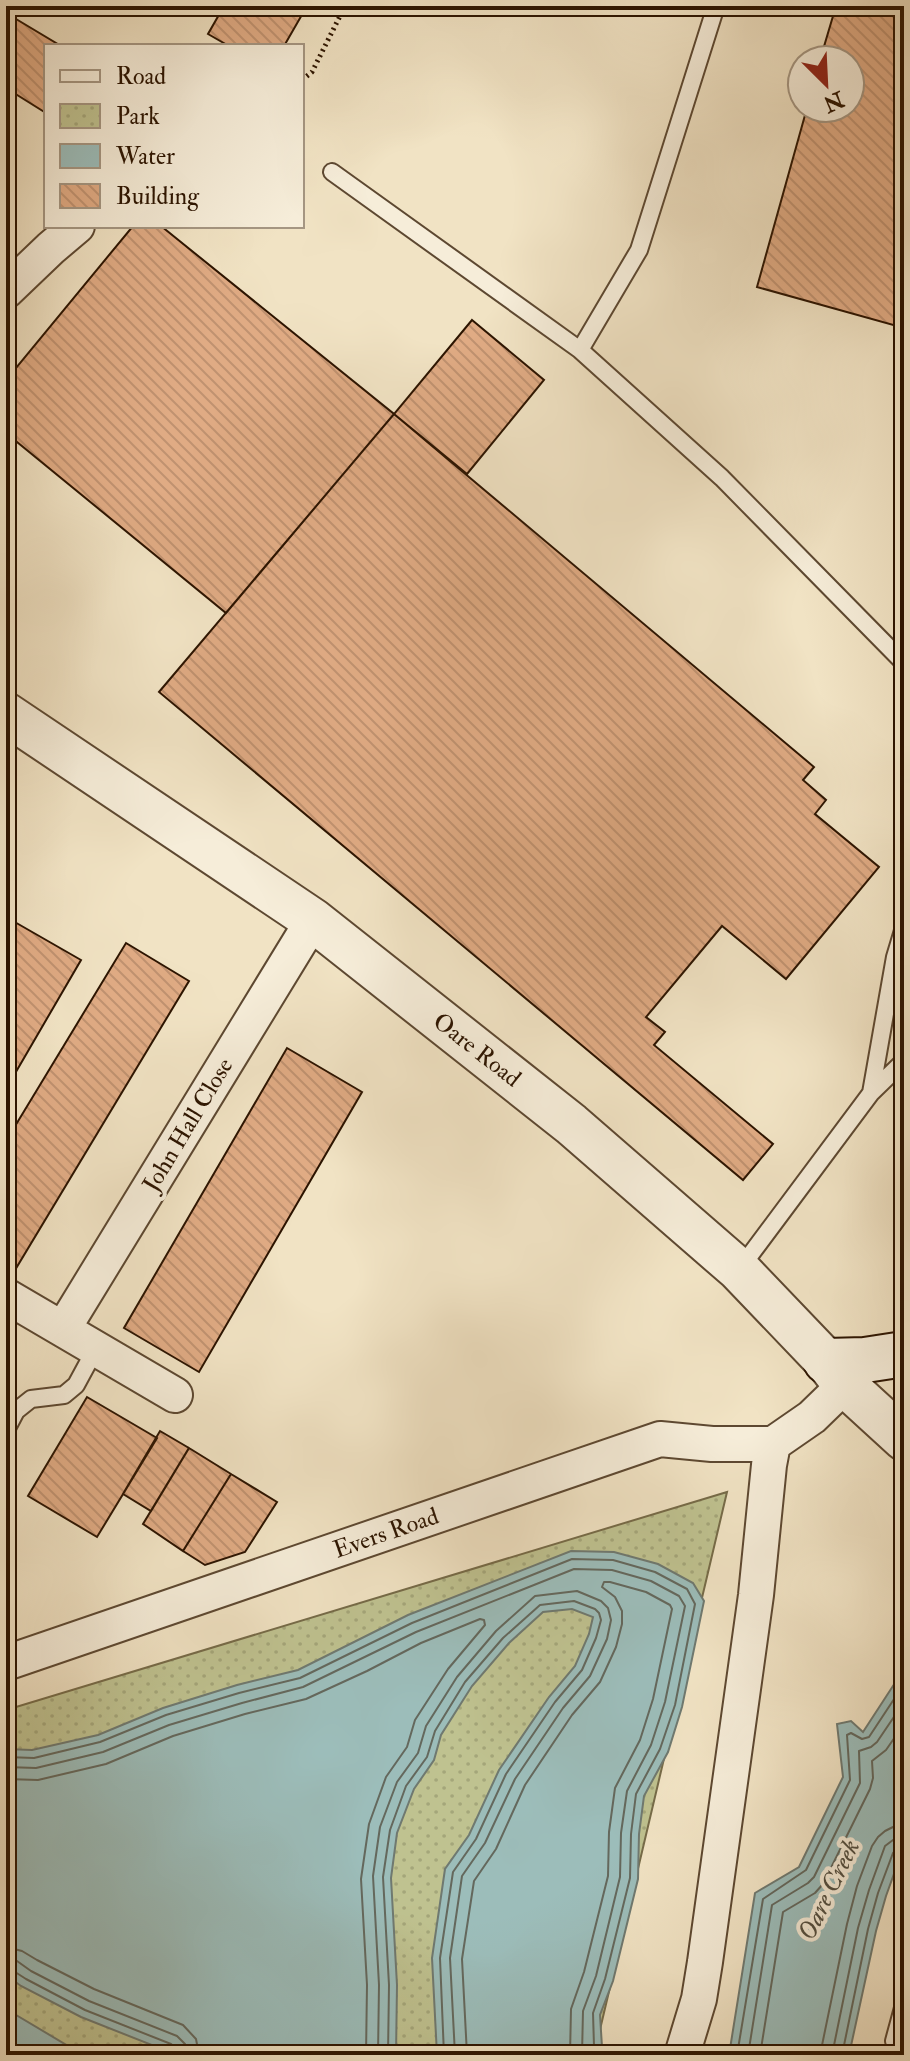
<svg xmlns="http://www.w3.org/2000/svg" width="910" height="2061" viewBox="0 0 910 2061" font-family="'IM FELL Double Pica',serif">
	<defs>
		<pattern id="park-dots" width="8" height="8" patternUnits="userSpaceOnUse" patternTransform="scale(2)"><rect width="8" height="8" fill="#bfc290"/><path d="M2 2h.1M6 6h.1" fill="none" stroke="#a4a67a" stroke-width="1.8" stroke-linecap="round"/></pattern>
		<pattern id="building-back-hatch" width="6" height="6" patternUnits="userSpaceOnUse" patternTransform="scale(2)"><rect width="6" height="6" fill="#e0ab84"/><path d="M-1 5l2 2M0 0l6 6M5-1l2 2" fill="none" stroke="#c09270"/></pattern>
	</defs>
	<rect width="100%" height="100%" fill="#f1e3c4"/>
	<filter id="stains"><feTurbulence type="fractalNoise" baseFrequency=".0025" numOctaves="4"/><feColorMatrix values="0 0 0 0 .2 0 0 0 0 .09 0 0 0 0 .02 0 0 0 .5 -.17"/></filter>
	<radialGradient id="worn" r=".72"><stop offset=".6" stop-color="#630" stop-opacity="0"/><stop offset="1" stop-color="#630" stop-opacity=".3"/></radialGradient>
	<path fill="url(#park-dots)" stroke="#766b48" stroke-width="2" d="M727 1492 594 2055H6V1710Z"/>
	<path fill="#9cbdba" stroke="#6f7970" stroke-width="2" d="M571 1551 614 1552 658 1564 693 1583 704 1601 682 1707 668 1752 644 1796 639 1834 638 1879 613 1981 600 2015 602 2047 600 2055H437L432 1958 445 1869 469 1835 499 1770 549 1697 575 1666 589 1634 593 1617 572 1609 543 1612 509 1643 472 1686 441 1735 434 1760 414 1789 397 1833 391 1878 397 1985 396 2055H177L81 2017 21 1986 6 1975V1749L32 1750 98 1735 163 1708 237 1685 298 1670 408 1615Z
		M904 1669V1846L886 1896 876 1931 849 2055H729L755 1893 799 1867 843 1777 837 1724 851 1721 863 1732Z
		M6 2009 80 2053 85 2055H6Z"/>
	<g fill="none" stroke-linecap="round" stroke-linejoin="round">
		<path stroke="#64685d" stroke-width="2" d="M6 1757 34 1758 100 1742 166 1715 239 1693 300 1678 412 1623 572 1559 613 1560 655 1572 687 1589 695 1604 675 1705 660 1749 636 1794 631 1834 630 1878 605 1979 593 2013 594 2046 592 2055
			M6 1767 36 1768 103 1752 169 1725 242 1703 303 1687 416 1632 574 1569 612 1570 651 1581 679 1596 685 1606 665 1702 651 1745 627 1791 621 1833 620 1877 596 1976 583 2011 582 2055
			M6 1779 38 1780 106 1764 173 1736 245 1714 306 1699 367 1671 421 1643 480 1619 484 1620 485 1625 448 1669 415 1720 407 1747 386 1777 369 1824 361 1879 367 1985 366 2055
			M6 1947 22 1951 37 1960 94 1989 183 2025 196 2039 199 2055
			M6 1959 17 1961 31 1971 89 2001 177 2036 185 2044 187 2055
			M6 1969 12 1970 26 1979 85 2010 171 2044 176 2049 177 2055
			M378 2055 379 1985 373 1876 380 1827 397 1782 418 1753 426 1726 457 1677 496 1631 535 1596 577 1591 601 1601 608 1608 611 1620 607 1639 590 1676 563 1708 515 1779 485 1843 462 1876 450 1958 455 2055
			M388 2055 389 1985 383 1877 390 1830 406 1786 427 1757 435 1731 465 1682 503 1638 540 1605 574 1601 595 1609 599 1613 601 1620 596 1638 582 1670 555 1702 506 1774 476 1839 453 1872 440 1958 444 2055
			M467 2055 462 1959 474 1881 496 1849 525 1785 572 1715 600 1682 616 1647 622 1624V1611L615 1597 602 1587 604 1582H610L646 1592 670 1605 672 1609 653 1699 640 1740 615 1788 609 1832 608 1876 584 1972 571 2009 570 2055
			M737 2055 763 1899 806 1870 850 1780 847 1735 851 1733 862 1739 869 1737 904 1684
			M748 2055 772 1905 808 1883 814 1877 860 1783 859 1751 871 1747 877 1742 904 1702
			M760 2055 783 1912 815 1893 823 1884 870 1789 873 1778 872 1761 886 1750 904 1724
			M820 2055 847 1924 857 1886 872 1846 878 1837 885 1831 893 1827 904 1826
			M832 2055 858 1928 869 1890 885 1846 893 1840 904 1838
			M842 2055 868 1929 878 1893 893 1853 897 1849 904 1848"/>
	</g>
	<path fill="url(#building-back-hatch)" stroke="#2c1400" stroke-width="2" d="M224 6H307L284 46H229L208 34Z
		M836 6H904V328L757 287 807 108H850V60H820Z
		M6 13 61 46H46V113L6 88Z
		M133 226H161L394 414 226 613 6 433V380Z
		M472 320 544 380 467 474 394 414Z
		M394 414 814 767 803 780 826 800 815 814 879 867 786 979 722 926 646 1017 665 1032 654 1045 773 1144 743 1180 159 692Z
		M6 917 81 960 6 1089Z
		M126 943 189 981 15 1270 6 1264V1141Z
		M287 1048 362 1092 199 1372 124 1328Z
		M87 1397 157 1438 97 1537 28 1496Z
		M160 1431 189 1448 151 1511 123 1494Z
		M189 1448 231 1474 183 1551 143 1524Z
		M231 1474 277 1502 245 1552 205 1565 183 1551Z"/>
	<g fill="none" stroke-linecap="round" stroke-linejoin="round">
		<defs>
			<path id="service" d="M716 6 639 250 580 350 722 478 904 663
				M332 172 580 350
				M871 1093 895 957 904 927
				M739 1270 871 1093 904 1061
				M6 1430 16 1411 31 1399 64 1395 76 1385 96 1348
				M894 2041 904 2004"/>
			<path id="minor" d="M6 291 51 248 77 226
				M6 1296 175 1395
				M63 1329 313 920
				M6 1663 660 1439 712 1444H773
				M682 2055 699 1999 705 1962 756 1595 769 1465 773 1444 812 1417 845 1385"/>
			<path id="tertiary" d="M6 714 313 920 571 1124 739 1270 826 1361 845 1385 904 1439"/>
			<path id="secondary" d="M826 1361 865 1360 904 1354"/>
		</defs>
		<use href="#service" stroke="#5d4831" stroke-width="20"/>
		<use href="#minor" stroke="#5d4831" stroke-width="38"/>
		<use href="#tertiary" stroke="#5d4831" stroke-width="46"/>
		<use href="#secondary" stroke="#2c1400" stroke-width="48"/>
		<path stroke="#2c1400" stroke-width="5" stroke-dasharray="2 4" stroke-linecap="butt" d="M302 80 312 72 345 6"/>
		<use href="#service" stroke="#f6edd9" stroke-width="16"/>
		<use href="#minor" stroke="#f6edd9" stroke-width="34"/>
		<use href="#tertiary" stroke="#f6edd9" stroke-width="42"/>
		<use href="#secondary" stroke="#f6edd9" stroke-width="44"/>
	</g>
	<g text-anchor="middle" dominant-baseline="central" stroke-width="8" stroke-linejoin="round" paint-order="stroke">
		<g font-size="24" fill="#2c1400" stroke="#f6edd9">
			<text transform="translate(477 1050) rotate(38)">Oare Road</text>
			<text transform="translate(188 1125) rotate(-59)">John Hall Close</text>
			<text transform="translate(386 1533) rotate(-19)">Evers Road</text>
		</g>
		<g font-size="26" font-style="italic" fill="#534f41" stroke="#f6edd9">
			<text transform="translate(829 1890) rotate(-64)">Oare Creek</text>
		</g>
	</g>
	<rect width="910" height="2061" fill="none" stroke="#f1e3c4" stroke-width="32"/>
	<rect x="8" y="8" width="894" height="2045" fill="none" stroke="#2c1400" stroke-width="4"/>
	<rect x="16" y="16" width="878" height="2029" fill="none" stroke="#2c1400" stroke-width="2"/>
	<rect x="44" y="44" width="260" height="184" fill="#f6edd9" stroke="#a59682" stroke-width="2"/>
	<rect x="60" y="70" width="40" height="12" fill="#f6edd9" stroke="#a59682" stroke-width="2"/>
	<text x="116" y="84" font-size="24" fill="#2c1400">Road</text>
	<rect x="60" y="104" width="40" height="24" fill="url(#park-dots)" stroke="#a59682" stroke-width="2"/>
	<text x="116" y="124" font-size="24" fill="#2c1400">Park</text>
	<rect x="60" y="144" width="40" height="24" fill="#9cbdba" stroke="#a59682" stroke-width="2"/>
	<text x="116" y="164" font-size="24" fill="#2c1400">Water</text>
	<rect x="60" y="184" width="40" height="24" fill="url(#building-back-hatch)" stroke="#a59682" stroke-width="2"/>
	<text x="116" y="204" font-size="24" fill="#2c1400">Building</text>
	<g transform="translate(826 84) rotate(156)"><circle r="38" fill="#f6edd9" stroke="#a59682" stroke-width="2"/>
	<path d="M0-6L14 30L0 20L-14 30Z" fill="#8f2418"/>
	<text y="-12" font-size="22" font-weight="bold" text-anchor="middle" fill="#2c1400">N</text>
	</g>
	<rect width="100%" height="100%" filter="url(#stains)"/>
	<rect width="100%" height="100%" fill="url(#worn)"/>
</svg>
